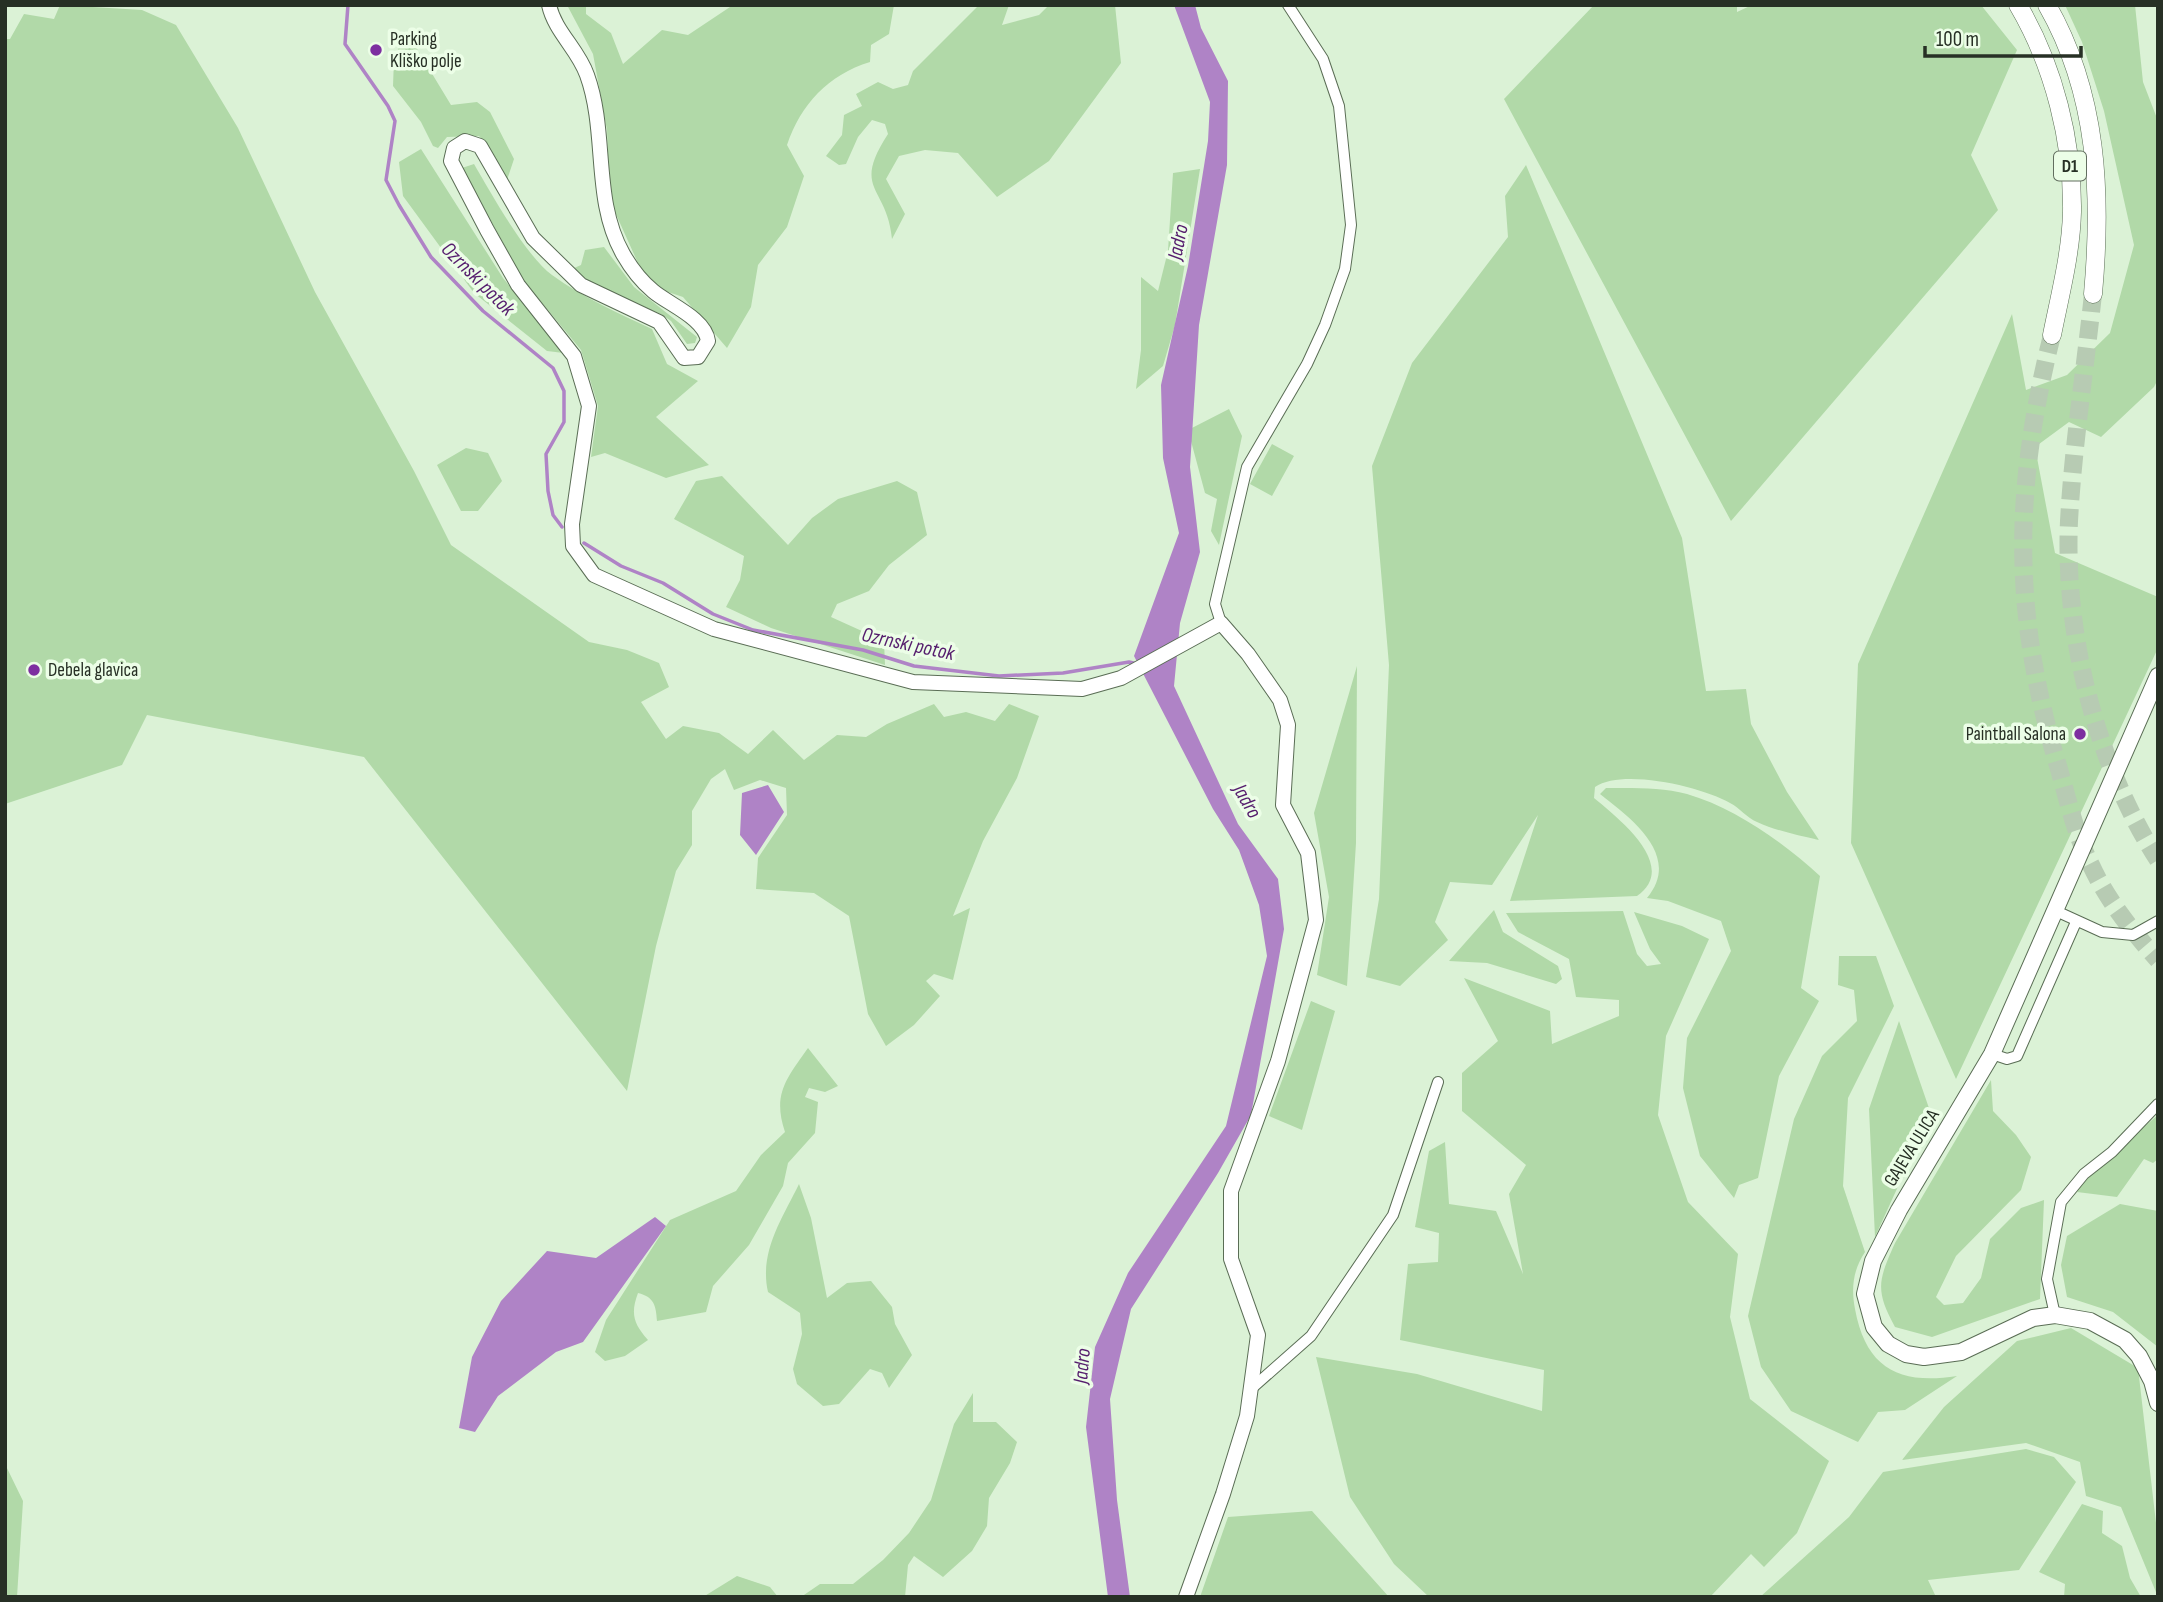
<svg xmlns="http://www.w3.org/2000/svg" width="2163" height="1602" viewBox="0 0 2163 1602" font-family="'Sofia Sans Condensed',sans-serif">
	<rect width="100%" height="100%" fill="#dbf2d6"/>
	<path fill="#b1d9a8" d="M60 5 142 10 176 25 238 128 315 292 414 471 451 545 589 642 627 650 659 663 669 687 641 702 666 739 683 726 719 733 748 754 773 730 804 760 837 735 866 737 887 724 934 704 944 717 966 712 995 721 1009 704 1039 716 1017 778 983 841 953 916 970 908 953 980 934 974 926 981 940 996 914 1025 886 1046 868 1014 849 916 814 893 756 889 758 858 787 815 786 788 760 780 734 790 725 769 711 779 692 811V845L676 871 656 946 627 1091 364 757 147 715 122 765 5 804V39H10L24 14 54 19Z
		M567 5H586V14L611 33 623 64 662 30 688 35 733 5H894L889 34 871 45 870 62C828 75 801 104 787 145L804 176 787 227 758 265 751 307 727 348 683 297 662 290 642 272 610 201 607 130 593 54Z
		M979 5H1009L1002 25 1039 15 1049 5H1115L1121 63 1049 161 997 197 958 153 925 150 899 156 886 179 905 214 892 239C887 185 851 191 888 134L885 124 872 120 858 137 846 164 839 165 826 156 842 135 844 115 862 106 856 94 878 82 893 89 908 85 913 71Z
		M1594 5H1737V12L1752 5H1981L2017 50 1971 155 1998 210 1731 521 1504 99Z
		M2065 5H2135L2143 82 2158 121V379L2154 387 2101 437 2069 422 2035 447 2055 553 2158 597V648L1956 1079 1851 843 1858 664 2012 314 2026 390 2067 375 2110 333 2134 245 2104 111 2082 42Z
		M411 39 451 105 477 102 490 112 514 159 506 183 488 146 479 136 447 137 438 148 433 146 421 122 393 86 394 59 400 45Z
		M421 149 503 278 564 353 547 351 474 293 403 196 399 162Z
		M474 164C491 193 525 255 552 275 582 297 618 313 652 329L667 364 698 381 656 417 709 465 666 478 605 453 591 457 598 406 581 350 524 281 462 168Z
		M1526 165 1682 538 1706 691 1746 689 1751 724 1787 792 1819 840C1797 835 1777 831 1757 822 1747 818 1740 808 1730 803 1702 787 1623 768 1595 787L1594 798C1618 818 1680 866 1637 896L1510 901 1538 815 1492 885 1450 882 1435 922 1448 940 1400 986 1366 977 1379 899 1389 665 1372 466 1412 363 1508 237 1505 196Z
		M1200 169 1175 325 1163 366 1136 389 1141 350V277L1158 291 1168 251 1173 173Z
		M604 247 634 287 697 337 695 343 687 344 671 321 661 314 599 289 572 269 581 265 585 250Z
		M1229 409 1242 436 1219 545 1211 531 1217 499 1205 493 1188 430Z
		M1272 444 1294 456 1272 496 1250 484Z
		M466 448 488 453 502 481 478 511H461L437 465Z
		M722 476 788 545 812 518 838 499 897 481 917 492 927 535 889 565 869 591 837 604 831 617 884 641 885 665 771 628 726 607 740 580 744 556 674 519 696 481Z
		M1357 666 1356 843 1347 986 1317 975 1329 897 1314 813Z
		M1606 788C1633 788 1661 787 1687 794 1735 808 1784 843 1820 876L1801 988 1819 1001 1779 1076 1758 1178 1739 1185 1734 1198 1700 1156 1683 1088 1687 1038 1731 951 1721 921 1668 901 1647 898C1682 856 1632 819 1600 794Z
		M1494 910 1503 932 1558 966 1562 979 1556 984 1487 963 1449 961Z
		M1623 911 1637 954 1647 966 1661 964 1650 949 1634 912 1682 926 1709 939 1666 1036 1658 1115 1688 1202 1738 1254 1730 1317 1750 1399 1829 1461 1797 1533 1764 1567 1751 1554 1710 1597H1429L1394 1564 1350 1497 1316 1357 1417 1374 1542 1411 1544 1370 1400 1340 1408 1264 1438 1262 1439 1233 1415 1227 1429 1151 1445 1142 1449 1204 1496 1211 1523 1274 1509 1194 1526 1165 1462 1111V1073L1498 1041 1464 978 1550 1011 1552 1044 1619 1016V1000L1576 997 1569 959 1518 932 1506 913Z
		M1839 956H1876L1894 1006 1848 1098 1843 1186 1865 1252C1853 1270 1851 1288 1855 1309 1866 1369 1900 1385 1957 1376L1905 1410 1878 1412 1858 1442 1791 1411 1761 1367 1748 1316 1794 1119 1822 1056 1857 1021 1854 990 1838 985Z
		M1311 1001 1335 1011 1302 1130 1269 1116Z
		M1899 1021 1931 1114 1875 1237 1869 1109Z
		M808 1048 838 1086 825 1092 809 1088 805 1097 818 1102 815 1133 788 1163 783 1186 749 1245 713 1286 706 1312 657 1321C656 1305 654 1297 638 1293 630 1314 634 1324 648 1340L625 1356 605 1361 595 1352 606 1320 670 1220 736 1191 761 1155 785 1132C772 1094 787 1078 808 1048Z
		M1991 1080 1993 1111 2016 1135 2031 1157 2021 1190 1956 1256 1936 1297 1944 1305 1963 1303 1981 1278 1990 1239 2021 1208 2044 1200 2040 1299 1932 1337 1895 1327C1875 1290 1878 1281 1895 1243Z
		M2158 1115V1159L2153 1163 2144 1159 2117 1197 2077 1192 2087 1175Z
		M799 1184 811 1218 827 1298 847 1283 871 1281 892 1307 895 1324 912 1355 889 1388 882 1373 870 1369 839 1404 823 1406 797 1384 793 1369 802 1334 800 1313 768 1292C759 1252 782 1219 799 1184Z
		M2120 1204 2158 1211V1347L2113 1312 2067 1297 2061 1265 2067 1236Z
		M2071 1328 2138 1368 2158 1540V1597L2121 1507 2086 1496 2080 1462 2026 1443 1902 1460 1944 1407 2017 1341Z
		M973 1393V1422H996L1017 1442 1010 1463 989 1498 987 1526 972 1551 943 1577 914 1556 908 1565 905 1597H801L820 1584H853L883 1560 909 1533 931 1500 954 1424Z
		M2026 1449 2054 1457 2076 1482 2019 1570 1928 1580 1936 1597H1760L1849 1517 1883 1472Z
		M5 1464 23 1501 17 1597H5Z
		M2082 1504 2103 1511 2102 1533 2122 1546 2130 1578 2141 1597H2064L2065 1584 2039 1572Z
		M1312 1511 1389 1597H1200L1228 1517Z
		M737 1576 770 1587 778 1597H703Z"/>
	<path fill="#af83c6" d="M1174 5H1195L1201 28 1228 81 1227 165 1199 325 1190 467 1200 552 1180 623 1174 686 1238 824 1278 879 1284 929 1251 1115 1218 1173 1131 1309 1110 1399 1117 1500 1130 1597H1108L1086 1427 1095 1347 1128 1273 1226 1126 1267 956 1259 905 1239 850 1213 809 1134 656 1179 533 1163 458 1161 385 1188 266 1208 141 1210 102Z
		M768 785 784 812 756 855 740 835 742 793Z
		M655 1217 666 1226 583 1342 556 1352 498 1396 475 1432 459 1428 472 1357 501 1301 547 1251 596 1258Z"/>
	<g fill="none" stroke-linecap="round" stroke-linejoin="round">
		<path stroke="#af83c6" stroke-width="3.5" d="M348 5 345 44 388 106 395 121 386 180 399 205 431 257 483 311 553 368 564 391V422L546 454 548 491 553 515 562 527
			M584 543 621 566 663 583 713 614 753 630 863 650 914 666 999 676 1063 673 1129 662 1138 664"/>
		<path stroke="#b7cbb3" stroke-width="18" stroke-dasharray="18 9" stroke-linecap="butt" d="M2093 294C2085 370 2073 446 2069 521 2064 636 2096 763 2158 860
			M2052 335C2013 492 2012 614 2059 769 2068 801 2076 836 2091 865 2107 900 2132 931 2158 960"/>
		<defs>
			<path id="minor" d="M1221 623 1215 604 1247 467 1307 364 1325 325 1345 269 1351 225 1339 106 1323 59 1288 5
				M2056 911 2102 932 2133 935 2158 921
				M1992 1054 2007 1059 2017 1056 2076 922
				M2055 1315 2047 1279 2061 1202 2084 1174 2112 1152 2158 1104
				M1251 1389 1311 1336 1393 1215 1438 1082"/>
			<path id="tertiary" d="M549 5C555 32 578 49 587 75 608 133 592 199 623 254 631 268 641 281 653 291 668 304 705 318 708 341L698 357 684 358 659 322 581 285 533 238 480 146 465 141 454 148 451 161 487 230 518 285 574 356 589 406 572 524 573 546 594 575 714 629 913 682 1082 689 1121 678 1221 623 1248 654 1280 700 1288 725 1283 805 1308 853 1316 920 1278 1061 1231 1191V1259L1258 1335 1247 1416 1223 1494 1186 1597"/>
			<path id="secondary" d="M2158 676 1992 1054 1899 1210 1873 1261 1865 1294 1874 1327 1888 1344 1906 1354 1924 1357 1961 1352 2033 1318 2055 1315 2090 1321 2125 1340 2139 1356 2152 1381 2158 1403"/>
			<path id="trunk" d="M2018 5C2054 66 2073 142 2072 212 2071 253 2060 295 2052 335
				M2047 5C2098 94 2102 195 2093 294"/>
		</defs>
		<use href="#minor" stroke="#5a6d55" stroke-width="12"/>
		<use href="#tertiary" stroke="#5a6d55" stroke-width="16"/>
		<use href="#secondary" stroke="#5a6d55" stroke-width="18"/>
		<use href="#trunk" stroke="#5a6d55" stroke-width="19"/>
		<use href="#minor" stroke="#fff" stroke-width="10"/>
		<use href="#tertiary" stroke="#fff" stroke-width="14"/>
		<use href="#secondary" stroke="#fff" stroke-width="16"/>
		<use href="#trunk" stroke="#fff" stroke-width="18"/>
	</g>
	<g fill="#7d2fa0" stroke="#ecfee7" stroke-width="2.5">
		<circle cx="376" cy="50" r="7"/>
		<circle cx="34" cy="670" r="7"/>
		<circle cx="2080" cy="734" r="7"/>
	</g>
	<g text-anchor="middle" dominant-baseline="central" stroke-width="7" stroke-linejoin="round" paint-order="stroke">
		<rect fill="#ecfee7" stroke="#626e5f" stroke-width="2" x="2054" y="151.5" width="32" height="29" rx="5"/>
		<g font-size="18" font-weight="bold" fill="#273025">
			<text x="2070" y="166">D1</text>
		</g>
		<g font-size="19" fill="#273025" stroke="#ecfee7" text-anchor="start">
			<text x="390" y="39">Parking<tspan x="390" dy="22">Kliško polje</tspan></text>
			<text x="48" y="670">Debela glavica</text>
			<text x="2066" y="734" text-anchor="end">Paintball Salona</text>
		</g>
		<g font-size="19" fill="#273025" stroke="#ecfee7">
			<text transform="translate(1912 1148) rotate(-58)">GAJEVA ULICA</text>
		</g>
		<g font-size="21" font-style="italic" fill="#551d6d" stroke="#ecfee7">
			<text transform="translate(1178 242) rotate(-79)">Jadro</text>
			<text transform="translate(478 279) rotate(45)">Ozrnski potok</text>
			<text transform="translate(908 644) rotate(12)">Ozrnski potok</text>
			<text transform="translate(1247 801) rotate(60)">Jadro</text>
			<text transform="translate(1082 1366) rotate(-85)">Jadro</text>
		</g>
	</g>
	<rect width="2163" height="1602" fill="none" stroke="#273025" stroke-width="14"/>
	<path d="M1925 46v10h156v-10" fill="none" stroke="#273025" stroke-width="3.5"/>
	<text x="1936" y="46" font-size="21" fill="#273025" stroke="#ecfee7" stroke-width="5" paint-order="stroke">100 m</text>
</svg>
